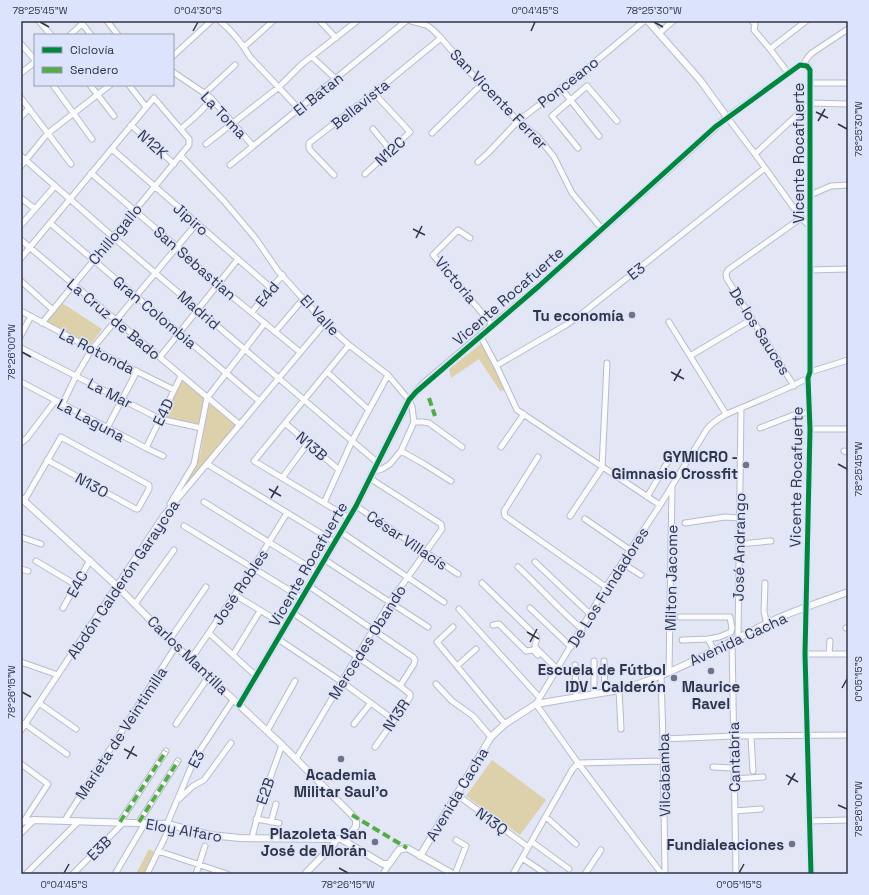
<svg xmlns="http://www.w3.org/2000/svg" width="869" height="895" viewBox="0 0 869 895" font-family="'Space Grotesk',sans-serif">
	<rect width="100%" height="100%" fill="#e3e7f5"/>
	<path fill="#dcd1aa" d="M62 303 102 329 91 344 46 322Z
		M482 343 499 366 508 390 500 391 479 359 451 378 449 369Z
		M182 380 205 399 200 426 162 418Z
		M209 402 236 425 205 464 182 489 200 455Z
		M492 760 546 800 520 835 466 796Z
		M149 849 154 852 144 874H136Z"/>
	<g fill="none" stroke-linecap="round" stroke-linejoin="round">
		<defs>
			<path id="minor" d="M39 21 51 35
				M80 21 91 35
				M107 21 118 35
				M220 21C232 31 242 43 250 57L299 109
				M320 21 336 38
				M411 21 426 25 432 29 441 38 471 73 518 121 538 137 554 157 572 193 602 229
				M752 21 755 24 754 30 770 49 806 21
				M659 33 673 21
				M70 35 82 24
				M21 44 35 60
				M244 47 273 21
				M770 49 788 73
				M173 56 211 21
				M312 57 336 79
				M803 65 808 57 812 53 848 29
				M173 72 210 97 253 146
				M21 73 35 62
				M815 83H848
				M53 85 92 139
				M90 85 114 116
				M129 85 146 107
				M561 88 599 136
				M205 93 235 65
				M21 98 71 164
				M21 117 29 108
				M131 125 174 164
				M181 129C189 121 208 108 210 97
				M373 129 391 151
				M432 133 482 84
				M206 144 279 87 302 64 357 21
				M578 148 552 116 587 86 617 121
				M112 149 271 288
				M755 154 810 103 848 104
				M21 156 113 237 378 463
				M181 156 224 201 256 239 278 271 325 323 349 345 388 375 409 400 412 407 414 422 401 451 390 464 382 469 375 471
				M478 162 488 153 518 121 589 67 644 21
				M230 165 406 21
				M21 166 47 134 110 85
				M91 173 177 247 218 285 300 352
				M365 174 410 132 374 93
				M334 175 311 151 309 148V143L374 93 441 38
				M810 195 831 186 848 185
				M21 198 35 209
				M50 223 259 401
				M21 225 55 186
				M809 225 801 218 755 154 727 117 800 65 807 66 809 67 810 80V372L808 378 810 429 805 654 811 874
				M470 238 458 230 433 255 493 326
				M21 240 240 425
				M21 258 154 98 189 139V145L42 323
				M810 270 848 269
				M21 281 53 310
				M21 311 92 349 174 390
				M252 312 271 288 283 275
				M669 322 726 414
				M275 332 304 298
				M21 335 31 316
				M481 337 497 367 517 410 660 505
				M349 345 254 461 349 518
				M21 348 160 419 201 428
				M690 356 752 319
				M160 357 238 259
				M499 364 566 325 579 316 765 168
				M327 372 369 410
				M810 372 848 360
				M21 382 146 448 163 456
				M794 386 727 279 726 274 728 270 801 218
				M62 405 76 376 92 349 197 223
				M414 422H423L429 423 462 447
				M285 423 339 470
				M107 428 137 371
				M760 428 799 413H809
				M810 429H848
				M21 443 27 438 55 401
				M501 447 524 414
				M146 448 181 376
				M401 451 424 464 451 481
				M844 451 848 452
				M538 457 506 508 504 511 505 516 606 587
				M207 464 335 542
				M282 478 308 443
				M647 497 667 463
				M24 501 61 437 149 485V489L139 507 138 509H136L47 460
				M204 502 317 572
				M324 503 352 441 388 375
				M170 504 194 464 207 398 265 323
				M356 506 458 574
				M570 516 602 468 607 363
				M585 519 630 550
				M685 523 725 517 740 518
				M184 526 302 598
				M341 532 444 602
				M21 537 41 544
				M739 544 771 541
				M325 560 428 627
				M36 561 76 585
				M535 562 590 614
				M622 563 641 575
				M518 567C540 587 559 610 582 629
				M21 569 28 571
				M482 583 536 636 537 639 535 644V647L557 669
				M765 583 764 612 767 624
				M309 586 413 657 415 660 414 664 400 686
				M235 595 286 626
				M135 604 174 550
				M63 608 90 560
				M530 608 571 647
				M459 609 539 697
				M293 613 400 686 410 694V697L405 705 375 747
				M680 617H730L732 628 731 632 719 637 708 639 714 650
				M493 625 499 624 526 651 533 650 538 655
				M453 627 437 642 505 724
				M846 628H848
				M209 633 256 676
				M738 638 741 408
				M170 639 206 587
				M278 639 342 682 394 720
				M682 640 708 639
				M732 641 736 874
				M805 654H848
				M829 654 830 641
				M233 655 260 611
				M191 659 253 568 287 513
				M594 661V694
				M604 661 605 692
				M21 662 58 675
				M575 665 576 696
				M457 666 476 649
				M669 672 672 487
				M661 675 663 739 665 874
				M436 684 452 701 473 716 491 737
				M619 690 621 729
				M39 703 76 729
				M21 723 25 724 67 754
				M176 724 209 676
				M354 724 370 704
				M21 730 164 515 325 323
				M267 731 295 681
				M751 737 753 771
				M663 739 734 736 848 735
				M296 759 357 656 390 602 442 529 441 524 371 479
				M21 764 48 784 24 821
				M713 767 733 768
				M734 779 763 777
				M456 794 528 847
				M178 800 193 786 204 780 231 743
				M735 811 761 809
				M546 817 576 844
				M256 819 279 823
				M65 820 176 646
				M809 821 848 820
				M120 822 166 751
				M139 822 178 761
				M271 822 276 804
				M167 824 195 758 233 700
				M21 833 34 820
				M252 838C259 806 271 776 282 745
				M532 842 569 869
				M158 851 227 874
				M522 858 546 874
				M26 874 79 821
				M73 874 124 822
				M115 874 145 823
				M147 874 171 825
				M196 874 205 846
				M383 874 389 864
				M455 874 466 846 456 840
				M513 874 572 770 578 763 663 761
				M585 874 601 850
				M662 874 578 763 536 704 606 587 662 502 707 429C719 415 737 410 753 403 772 395 791 387 808 378"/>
			<path id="tertiary" d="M21 498 117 586 176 646 282 745 352 815 356 820V826L346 841
				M239 705 356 506 409 400 424 383 539 286 727 117 700 80 648 21
				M21 822 34 820 167 824 210 835 240 838 341 839 383 864H389L399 850 407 848 453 874
				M420 856 491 737 505 724 536 704 619 690C672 676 724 644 774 620 798 609 824 601 848 592
				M305 874 334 844 336 839"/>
		</defs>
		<use href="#minor" stroke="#b8bcca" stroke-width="7"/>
		<use href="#tertiary" stroke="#b8bcca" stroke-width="8"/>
		<use href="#minor" stroke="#fbfbfe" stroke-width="5"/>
		<use href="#tertiary" stroke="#fbfbfe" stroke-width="6"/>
		<path stroke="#54ac47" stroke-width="4" stroke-dasharray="8 4" stroke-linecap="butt" d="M429 398 435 416
			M352 815 407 848
			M120 822 166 751
			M139 822 178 761"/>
		<defs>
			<path id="cycleway" d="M239 705 356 506 409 400 416 392 539 286 715 127 800 65 807 66 810 70V372L808 378 810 429 805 654 811 874"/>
		</defs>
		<use href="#cycleway" stroke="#dbe3fd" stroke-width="8"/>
		<use href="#cycleway" stroke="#00873e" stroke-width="5"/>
	</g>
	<path fill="none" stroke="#303546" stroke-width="1.5" d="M40 22 49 27M654 22 663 27M193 31 198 22M531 31 535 22M816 112 828 118M818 121 825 109M838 124 847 129M413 229 425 235M416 238 422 226M22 352 31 357M671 372 684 379M674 381 681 369M838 464 847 469M269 489 281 496M271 498 278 486M527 632 539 639M530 642 537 629M842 688 847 679M22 692 31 697M124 749 137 756M127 759 134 746M786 775 798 782M788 785 795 773M838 805 847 809M339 868 348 873M64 873 69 864M739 873 744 864"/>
	<g fill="#6f7383" stroke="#dbe3fd" stroke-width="1.5">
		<circle cx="632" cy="315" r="4"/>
		<circle cx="746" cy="465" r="4"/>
		<circle cx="711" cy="671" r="4"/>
		<circle cx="674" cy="678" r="4"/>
		<circle cx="341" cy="759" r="4"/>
		<circle cx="375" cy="842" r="4"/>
		<circle cx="792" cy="844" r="4"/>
	</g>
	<g text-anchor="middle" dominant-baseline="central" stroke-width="3" stroke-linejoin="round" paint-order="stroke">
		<g font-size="15" fill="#303546" stroke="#dbe3fd">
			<text transform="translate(568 82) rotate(-38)">Ponceano</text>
			<text transform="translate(318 94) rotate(-39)">El Batan</text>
			<text transform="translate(499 99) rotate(46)">San Vicente Ferrer</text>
			<text transform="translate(360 104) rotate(-39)">Bellavista</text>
			<text transform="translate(224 115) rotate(46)">La Toma</text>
			<text transform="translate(153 144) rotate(42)">N12K</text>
			<text transform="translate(390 151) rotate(-42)">N12C</text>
			<text transform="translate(798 153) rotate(-90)">Vicente Rocafuerte</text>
			<text transform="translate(191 219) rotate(41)">Jipiro</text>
			<text transform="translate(115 234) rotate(-50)">Chillogallo</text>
			<text transform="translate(195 263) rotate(41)">San Sebastian</text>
			<text transform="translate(636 271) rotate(-38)">E3</text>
			<text transform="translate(456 280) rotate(50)">Victoria</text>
			<text transform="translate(267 294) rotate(-50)">E4d</text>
			<text transform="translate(508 296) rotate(-41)">Vicente Rocafuerte</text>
			<text transform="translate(199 310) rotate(41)">Madrid</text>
			<text transform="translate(155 312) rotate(40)">Gran Colombia</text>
			<text transform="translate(320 315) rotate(47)">El Valle</text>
			<text transform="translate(114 319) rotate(40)">La Cruz de Bado</text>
			<text transform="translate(760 331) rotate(58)">De los Sauces</text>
			<text transform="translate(97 351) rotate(27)">La Rotonda</text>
			<text transform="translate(110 393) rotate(27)">La Mar</text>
			<text transform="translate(163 412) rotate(-64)">E4D</text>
			<text transform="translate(91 420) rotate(28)">La Laguna</text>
			<text transform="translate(312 446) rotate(41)">N13B</text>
			<text transform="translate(796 477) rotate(-89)">Vicente Rocafuerte</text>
			<text transform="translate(92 485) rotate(29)">N13O</text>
			<text transform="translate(407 540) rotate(34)">César Villacís</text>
			<text transform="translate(739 547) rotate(-89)">José Andrango</text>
			<text transform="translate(308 564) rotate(-60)">Vicente Rocafuerte</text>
			<text transform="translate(671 578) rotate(-89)">Milton Jacome</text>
			<text transform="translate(123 579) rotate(-56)">Abdón Calderón Garaycoa</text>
			<text transform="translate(77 584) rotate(-61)">E4C</text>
			<text transform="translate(240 587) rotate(-56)">José Robles</text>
			<text transform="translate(608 587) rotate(-58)">De Los Fundadores</text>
			<text transform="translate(738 639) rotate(-25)">Avenida Cacha</text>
			<text transform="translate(367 642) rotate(-58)">Mercedes Obando</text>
			<text transform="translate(188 655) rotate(44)">Carlos Mantilla</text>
			<text transform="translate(396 715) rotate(-56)">N13R</text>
			<text transform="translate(121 733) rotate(-57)">Marieta de Veintimilla</text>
			<text transform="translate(734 757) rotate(-91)">Cantabria</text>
			<text transform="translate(196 759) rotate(-62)">E3</text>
			<text transform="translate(664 775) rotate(-91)">Vilcabamba</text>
			<text transform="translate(265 791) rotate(-71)">E2B</text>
			<text transform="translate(457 794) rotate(-59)">Avenida Cacha</text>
			<text transform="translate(492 821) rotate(36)">N13Q</text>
			<text transform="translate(184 830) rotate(10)">Eloy Alfaro</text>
			<text transform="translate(99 848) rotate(-45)">E3B</text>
		</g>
		<g font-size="15" font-weight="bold" fill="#303546" stroke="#dbe3fd" text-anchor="end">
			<text x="624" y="315">Tu economía</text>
			<text x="738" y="456">GYMICRO -<tspan x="738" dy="17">Gimnasio Crossfit</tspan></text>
			<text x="666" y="669">Escuela de Fútbol<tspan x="666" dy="17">IDV - Calderón</tspan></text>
			<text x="711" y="686" text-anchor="middle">Maurice<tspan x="711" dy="17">Ravel</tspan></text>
			<text x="341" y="774" text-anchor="middle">Academia<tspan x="341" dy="17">Militar Saul'o</tspan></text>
			<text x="367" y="833">Plazoleta San<tspan x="367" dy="17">José de Morán</tspan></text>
			<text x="784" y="844">Fundialeaciones</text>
		</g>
	</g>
	<rect width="869" height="895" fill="none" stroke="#dbe3fd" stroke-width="44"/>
	<rect x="34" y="34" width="140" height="52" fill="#dbe3fd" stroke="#979db4"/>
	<rect x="42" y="47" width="20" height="6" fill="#00873e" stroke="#979db4"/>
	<text x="70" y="54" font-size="12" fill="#303546">Ciclovía</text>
	<rect x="42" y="67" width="20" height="6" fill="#54ac47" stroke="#979db4"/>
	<text x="70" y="74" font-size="12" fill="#303546">Sendero</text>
	<rect x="22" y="22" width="825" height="851" fill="none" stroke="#303546" stroke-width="1.5"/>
	<g font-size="10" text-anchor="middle" fill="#303546">
		<text x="40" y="14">78°25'45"W</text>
		<text x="198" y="14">0°04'30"S</text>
		<text x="535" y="14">0°04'45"S</text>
		<text x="654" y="14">78°25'30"W</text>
		<text transform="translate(858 129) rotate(-90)" y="4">78°25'30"W</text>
		<text transform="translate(11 352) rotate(-90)" y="4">78°26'00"W</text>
		<text transform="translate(858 469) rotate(-90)" y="4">78°25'45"W</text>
		<text transform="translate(858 679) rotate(-90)" y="4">0°05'15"S</text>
		<text transform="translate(11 692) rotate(-90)" y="4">78°26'15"W</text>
		<text transform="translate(858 809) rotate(-90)" y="4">78°26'00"W</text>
		<text x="64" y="888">0°04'45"S</text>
		<text x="348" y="888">78°26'15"W</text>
		<text x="739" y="888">0°05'15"S</text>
	</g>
</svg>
